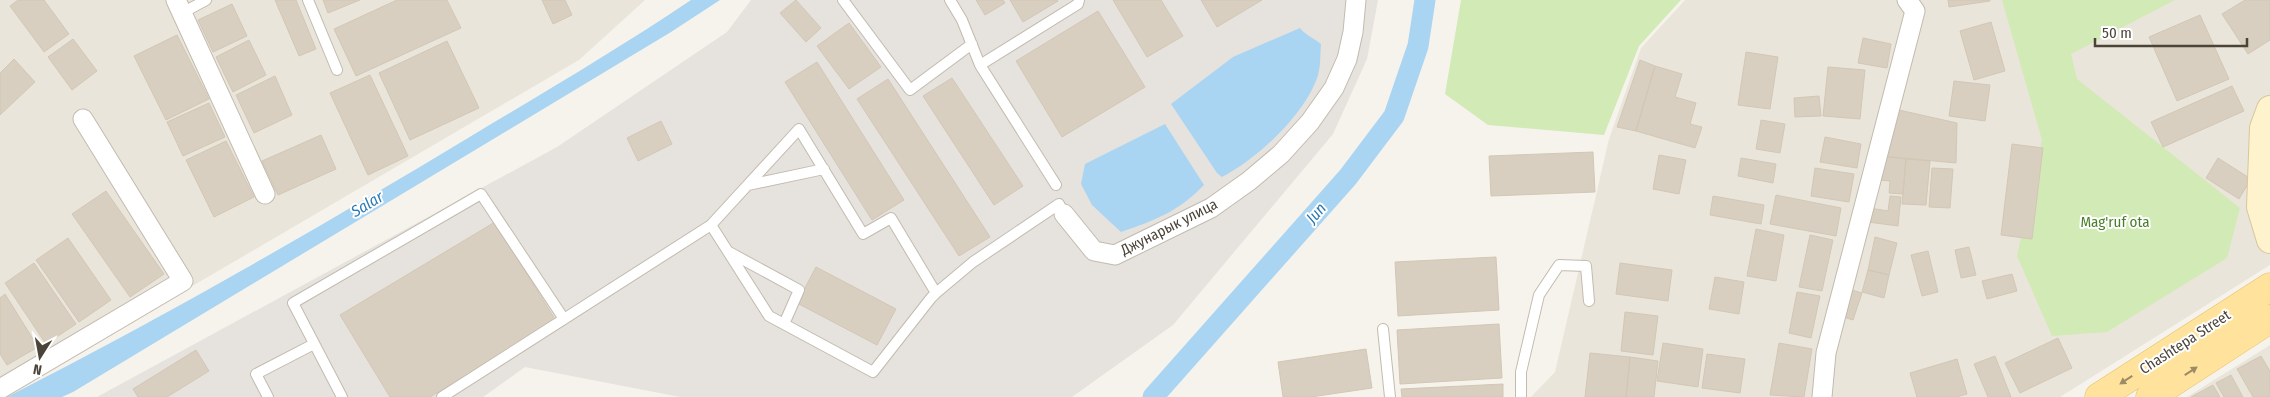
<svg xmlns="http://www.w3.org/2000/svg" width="2270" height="397" viewBox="0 0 2270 397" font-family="'Fira Sans Condensed',sans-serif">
	<rect width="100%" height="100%" fill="#f6f3ec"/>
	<path fill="#eae5da" d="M0 0H645L579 60 76 354 0 394Z
		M1685 0H2270V265L2060 397H1531L1555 372 1609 139 1641 48Z
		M2270 345V397H2187Z"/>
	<path fill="#e6e2dd" d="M751 0H1378L1367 59 1333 134 1173 325 1072 397H680L525 367 483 397H97L557 147 727 32Z"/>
	<path fill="#d2eab5" d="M1461 0H1681L1639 46 1604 135 1488 125 1445 94Z
		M2002 0H2175L2071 54 2077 79 2240 208 2227 258 2107 332 2052 336 2017 256 2042 140Z"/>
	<path fill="#a9d4f2" d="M691 0H720L671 32 73 392 62 397H7C164 317 317 229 468 138 543 93 618 49 691 0Z
		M1300 28C1305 35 1314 38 1321 44 1320 54 1321 65 1318 75 1306 114 1257 159 1222 177L1217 173 1171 104 1233 57Z
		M1165 124 1204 185C1178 212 1155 220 1121 232L1092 205 1081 184 1085 164Z"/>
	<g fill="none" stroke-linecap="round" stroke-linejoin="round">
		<path stroke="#a9d4f2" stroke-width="21" d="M1153 397 1348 177 1394 116 1418 46 1425 0"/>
	</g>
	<path fill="#d8cfc1" stroke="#d3c7b4" d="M18 0H44L69 34 44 52 10 6Z
		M275 0H296L316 49 299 56Z
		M323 0H360L328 13Z
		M397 0H447L461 28 356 76 334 29Z
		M542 0H565L572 15 553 24Z
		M796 0 821 28 806 42 780 13Z
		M976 0H1003L1005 3 985 15Z
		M1010 0H1057L1058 1 1023 22Z
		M1113 0H1161L1183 36 1147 57Z
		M1201 0H1262L1217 27Z
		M1948 0H1990V1L1949 7Z
		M2245 0H2270V40L2248 54 2222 14Z
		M232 4 247 36 213 52 198 20Z
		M1098 11 1145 87 1062 137 1016 61Z
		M2200 15 2229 79 2177 101 2149 37Z
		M1991 22 2005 71 1974 80 1960 31Z
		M849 23 881 67 849 89 817 46Z
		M177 35 209 99 166 120 134 56Z
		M1863 38 1891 44 1887 68 1858 63Z
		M73 39 97 71 72 90 48 57Z
		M249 40 266 75 233 92 216 57Z
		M447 41 479 108 410 140 379 73Z
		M1746 52 1778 57 1770 109 1738 105Z
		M14 59 35 82 0 115V73Z
		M1640 60 1655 66 1636 131 1617 127Z
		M817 62 904 200 872 220 785 82Z
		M1655 66 1682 74 1675 97 1696 103 1690 124 1702 127 1695 148 1636 131Z
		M1828 67 1865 70 1860 119 1823 116Z
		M370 75 408 156 368 175 330 93Z
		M275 76 292 115 254 133 236 95Z
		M952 78 1023 186 994 205 923 96Z
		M888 79 990 237 959 256 857 99Z
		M1954 81 1990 85 1985 121 1949 116Z
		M2232 86 2244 111 2163 147 2151 122Z
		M1819 96 1821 116 1795 117 1794 98Z
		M209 103 225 137 183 156 167 122Z
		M1890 108 1957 123 1956 163 1881 156Z
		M1761 120 1785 124 1780 153 1756 149Z
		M661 121 672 144 638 161 627 138Z
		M321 135 336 169 278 195 262 161Z
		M1825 137 1861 144 1857 168 1820 162Z
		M226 141 254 197 214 217 186 160Z
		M2012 144 2043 148 2032 239 2001 235Z
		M1593 152 1595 192 1491 196 1489 156Z
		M1659 155 1686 160 1679 194 1653 189Z
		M1881 156 1906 159 1903 194 1889 193 1890 181 1878 180Z
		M1741 158 1776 164 1773 183 1738 176Z
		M2218 158 2251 179 2239 199 2206 178Z
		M1906 159 1930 161 1926 205 1902 204Z
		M1815 168 1854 174 1849 202 1811 196Z
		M1932 168 1953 169 1950 208 1929 207Z
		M106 191 164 274 130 297 72 214Z
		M1776 195 1841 208 1836 236 1770 224Z
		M1713 196 1764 205 1761 224 1710 215Z
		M1890 196 1901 197 1898 226 1868 222 1870 208 1888 211Z
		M495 222 556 321 430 397H390L340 315Z
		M1756 229 1784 235 1776 281 1747 276Z
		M1810 235 1833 240 1822 291 1799 287Z
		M1875 237 1897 243 1889 275 1868 270Z
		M68 238 111 300 79 322 36 260Z
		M1969 247 1976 275 1961 278 1955 250Z
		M1928 251 1938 292 1922 296 1911 255Z
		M1496 257 1499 310 1398 316 1395 262Z
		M34 263 76 324 46 344 5 283Z
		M1620 263 1672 270 1668 301 1616 294Z
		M816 267 896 309 877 345 797 303Z
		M1868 270 1889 275 1884 298 1862 292Z
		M2012 274 2017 291 1987 299 1982 281Z
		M1715 277 1744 282 1739 314 1709 309Z
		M1845 288 1862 293 1853 320 1837 315Z
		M1797 292 1820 296 1811 338 1789 333Z
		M5 294 38 347 7 365 0 354V298Z
		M1625 312 1658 316 1653 355 1621 351Z
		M1499 324 1502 378 1400 384 1397 330Z
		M2058 338 2072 368 2020 393 2005 363Z
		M1663 343 1703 349 1698 387 1657 381Z
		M1779 343 1812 349 1804 397 1770 395Z
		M1366 349 1372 388 1311 397H1283L1278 362Z
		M196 350 209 371 167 397H138L133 389Z
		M1590 353 1630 357 1626 397H1585Z
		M1707 354 1745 359 1740 393 1702 388Z
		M1995 356 2011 397H1988L1974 364Z
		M2261 356 2270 371V397H2253L2237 369Z
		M1630 357 1658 361 1654 397H1626Z
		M1957 359 1967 394 1956 397H1917L1910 373Z
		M2231 375 2243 397H2224L2216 383Z
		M1503 384V397H1402L1401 389Z
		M2213 385 2220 397H2191Z"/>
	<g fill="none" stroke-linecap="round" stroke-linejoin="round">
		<defs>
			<path id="lane" d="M308 0 337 70
				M843 0 910 90 972 44
				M950 0 962 20 980 65
				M182 13 206 0
				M748 185 824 169
				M1056 185 980 65 1078 4 1079 0
				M729 252 799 290 784 324
				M936 293 891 218 863 234 799 129 711 225 769 316 873 372 931 298 936 293 973 262 1059 204 1064 214
				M1383 329 1390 397
				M268 397 256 374 314 344
				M342 397 293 303 481 194 564 319
				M442 397 711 225
				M1521 397V372L1539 295 1559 265 1586 266 1589 301"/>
			<path id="street" d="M176 0 265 194
				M1064 214 1094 251 1115 255 1211 208 1249 181 1281 154 1310 122 1334 88 1347 59 1353 32 1356 0
				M0 389 183 281 83 119
				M1822 397 1826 353 1915 11 1907 0"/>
			<path id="secondary" d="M2270 109 2263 128 2260 207 2270 240"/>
			<path id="primary" d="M2099 397 2270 287
				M2150 397 2270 319"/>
		</defs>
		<use href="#lane" stroke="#c2bbae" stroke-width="12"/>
		<use href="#street" stroke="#c2bbae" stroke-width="21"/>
		<use href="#secondary" stroke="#d6c79b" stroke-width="28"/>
		<use href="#primary" stroke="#e6c16a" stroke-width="29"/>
		<use href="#lane" stroke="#fff" stroke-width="10"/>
		<use href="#street" stroke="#fff" stroke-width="19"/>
		<use href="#secondary" stroke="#fff3cd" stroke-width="26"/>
		<use href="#primary" stroke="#ffe39c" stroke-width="28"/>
	</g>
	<defs><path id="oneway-solid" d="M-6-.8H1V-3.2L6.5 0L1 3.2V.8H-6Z" transform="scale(1.25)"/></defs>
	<g fill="#9c8c66">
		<use href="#oneway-solid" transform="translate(2191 371) rotate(-33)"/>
		<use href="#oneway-solid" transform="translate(2126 380) rotate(147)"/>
	</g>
	<g text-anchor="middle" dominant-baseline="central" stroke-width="4" stroke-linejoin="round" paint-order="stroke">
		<g font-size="15" fill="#4a7f2a" stroke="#fff">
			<text x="2115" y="222">Mag'ruf ota</text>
		</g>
		<g font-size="15" fill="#4b4439" stroke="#fff">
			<text transform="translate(1169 227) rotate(-27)">Джунарык улица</text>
			<text transform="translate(2185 342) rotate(-33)">Chashtepa Street</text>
		</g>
		<g font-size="16" font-style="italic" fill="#2e7ab2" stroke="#fff">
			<text transform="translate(367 204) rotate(-31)">Salar</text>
			<text transform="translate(1316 213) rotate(-49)">Jun</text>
		</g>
	</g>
	<g transform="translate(40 357) rotate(191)" stroke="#ffffff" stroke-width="4" paint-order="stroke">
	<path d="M0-4L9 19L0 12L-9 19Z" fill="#4b4439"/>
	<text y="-8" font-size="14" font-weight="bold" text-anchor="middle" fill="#4b4439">N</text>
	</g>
	<path d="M2095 38v8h152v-8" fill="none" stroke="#4b4439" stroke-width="2.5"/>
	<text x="2102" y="38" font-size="15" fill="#4b4439" stroke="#ffffff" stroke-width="4" paint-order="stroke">50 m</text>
</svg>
